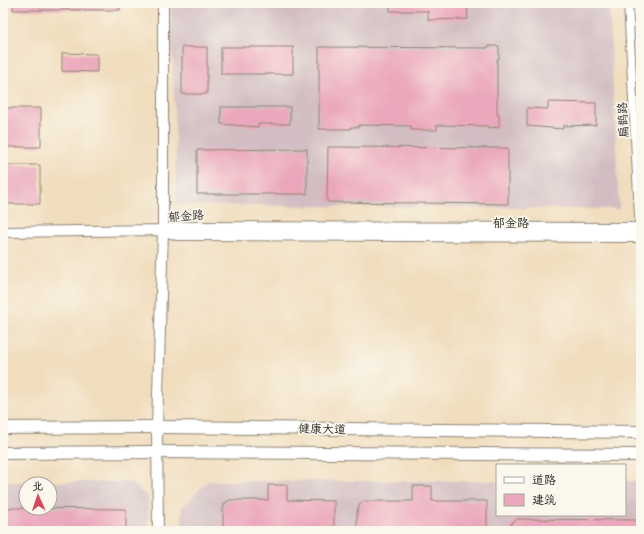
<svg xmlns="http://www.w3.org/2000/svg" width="644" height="534" viewBox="0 0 644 534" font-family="Itim,'LXGW WenKai TC',sans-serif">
	<rect width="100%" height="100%" fill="#fbf7ec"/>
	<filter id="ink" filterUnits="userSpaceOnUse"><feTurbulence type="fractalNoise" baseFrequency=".025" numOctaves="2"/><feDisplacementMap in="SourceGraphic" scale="8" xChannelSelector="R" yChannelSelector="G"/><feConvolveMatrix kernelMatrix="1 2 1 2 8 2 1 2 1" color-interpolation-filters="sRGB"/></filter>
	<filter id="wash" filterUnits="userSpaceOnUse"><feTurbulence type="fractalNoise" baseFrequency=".012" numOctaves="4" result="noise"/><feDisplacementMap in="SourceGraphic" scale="16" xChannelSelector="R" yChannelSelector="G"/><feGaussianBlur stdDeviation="0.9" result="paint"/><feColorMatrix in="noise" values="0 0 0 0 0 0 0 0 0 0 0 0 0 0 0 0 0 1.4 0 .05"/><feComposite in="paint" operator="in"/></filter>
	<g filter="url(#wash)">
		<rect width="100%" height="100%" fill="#f0ddbd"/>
		<path fill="#d2bec2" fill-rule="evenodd" d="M171 3H609L619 209 177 205Z
			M635 3H641V104Z
			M208 481H497V515H625V481H641V531H182V508Z
			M3 482H131L148 498V531H3ZM26 484H50V508H26Z"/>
		<g id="blocks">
			<path fill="#eba8bc" d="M13 3H120V10H13Z
				M390 3H467L468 19 428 20V11H390Z
				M488 46H499V59H497V115H499V127L488 128V126L437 125V130H411V126L359 125V127H351V129H319V47L488 48Z
				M182 47H207V94H182Z
				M221 47H293V74H221Z
				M62 53 97 54V72L62 71Z
				M548 102 596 103V125L563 126V129L527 126V108L548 109Z
				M221 107H290V124H258V127L221 124Z
				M3 108H41V147H3Z
				M328 147 508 148V204L327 202Z
				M307 149V194H197V150Z
				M3 165H40V204H3Z
				M268 485H287V500L334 501V531H223V509L225 503 230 500H268Z
				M413 486H432V501H487V531H357V511L360 504 364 501H413Z
				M7 508 126 509V531H7Z
				M517 519 640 520V531H509L511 524Z"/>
		</g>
	</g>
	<g filter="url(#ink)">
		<use href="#blocks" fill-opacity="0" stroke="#8e8474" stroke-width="1"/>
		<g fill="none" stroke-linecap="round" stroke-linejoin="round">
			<defs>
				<path id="minor" d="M628 3 640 234"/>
				<path id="tertiary" d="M163 230 177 235 641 237
					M3 232 163 230 176 227 641 228
					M158 531 157 427 163 230V3"/>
				<path id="primary" d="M3 428 157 427 641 432
					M3 453 157 452 641 455"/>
			</defs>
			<use href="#minor" stroke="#8e8474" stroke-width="10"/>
			<use href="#tertiary" stroke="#8e8474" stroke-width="12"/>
			<use href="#primary" stroke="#8e8474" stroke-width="14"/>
			<use href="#minor" stroke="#fff" stroke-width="8"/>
			<use href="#tertiary" stroke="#fff" stroke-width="10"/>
			<use href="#primary" stroke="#fff" stroke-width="12"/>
		</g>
	</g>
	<g text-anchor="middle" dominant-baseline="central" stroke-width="3.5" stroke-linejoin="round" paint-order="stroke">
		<g font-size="12" fill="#2b2b2b" stroke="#fbf7ec">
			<text transform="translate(623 120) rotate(-93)">扁鹊路</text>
			<text transform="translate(186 216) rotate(-4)">郁金路</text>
			<text x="511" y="223">郁金路</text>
			<text transform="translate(322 429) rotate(1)">健康大道</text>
		</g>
	</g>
	<rect width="644" height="534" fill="none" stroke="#fbf7ec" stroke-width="16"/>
	<rect x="496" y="464" width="130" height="52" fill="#fbf7ec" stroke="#a8a59f"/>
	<rect x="504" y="477" width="20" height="6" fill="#ffffff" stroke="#a8a59f"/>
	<text x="532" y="484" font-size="12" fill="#2b2b2b">道路</text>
	<rect x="504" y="494" width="20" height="12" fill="#eba8bc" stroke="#a8a59f"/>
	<text x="532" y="504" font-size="12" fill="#2b2b2b">建筑</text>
	<g transform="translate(38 496) rotate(357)"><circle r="19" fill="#fbf7ec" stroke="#a8a59f"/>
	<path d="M0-3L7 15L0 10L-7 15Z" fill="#d1495b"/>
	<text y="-6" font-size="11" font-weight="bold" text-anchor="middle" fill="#2b2b2b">北</text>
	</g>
</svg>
